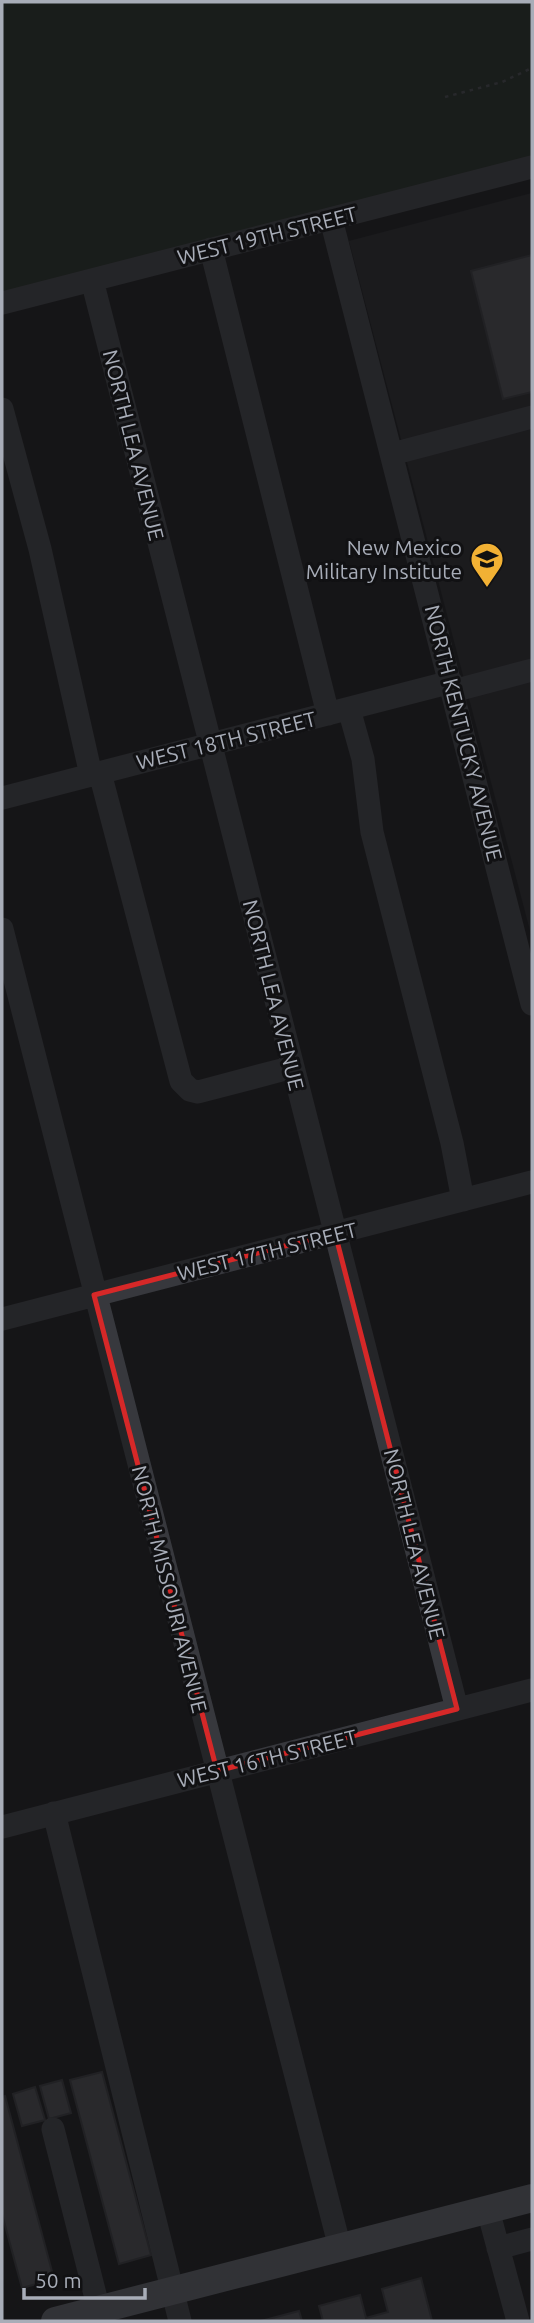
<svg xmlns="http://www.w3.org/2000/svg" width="534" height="2323" viewBox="0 0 534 2323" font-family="Ubuntu,sans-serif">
	<rect width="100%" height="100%" fill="#161618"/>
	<path fill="#222225" d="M532 193V938L349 241Z"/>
	<path fill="#1e261f" d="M2 2H532V167L2 303Z"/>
	<path fill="#404145" stroke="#303034" stroke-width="2" d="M532 255V392L503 399 471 271Z
		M102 2072 151 2255 119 2264 70 2080Z
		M62 2080 71 2113 49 2119 40 2086Z
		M35 2087 45 2120 22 2126 13 2094Z
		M5 2096 54 2279 22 2288 2 2214V2097Z
		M421 2278 432 2321H323L319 2306 360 2295 366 2318 388 2312 382 2289Z
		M299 2311 302 2321H261Z"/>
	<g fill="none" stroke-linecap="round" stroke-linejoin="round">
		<path stroke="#3d3f44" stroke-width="2.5" stroke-dasharray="3.5 5" stroke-linecap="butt" d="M445 97 502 82 532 68"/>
		<path stroke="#37383d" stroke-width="23" d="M331 219 532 1004
			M211 249 328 714
			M92 280 457 1709
			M2 303 532 167
			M2 409 40 549 91 775
			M392 454 532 417
			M453 691 532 670
			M349 709 363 759 372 832 452 1143 463 1200
			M100 773 181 1081 190 1090 198 1092 293 1067
			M2 798 451 682
			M2 929 340 2248
			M2 1319 532 1182
			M54 1813 180 2321
			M2 1827 532 1690
			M53 2129 99 2310
			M488 2210 518 2321
			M498 2248 532 2239"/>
		<path stroke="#53555c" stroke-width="28" d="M55 2321 532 2198"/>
	</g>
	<path d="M0 0H534V2323H0ZM335 1233 457 1709 217 1771 94 1295Z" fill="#161618" fill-opacity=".55" fill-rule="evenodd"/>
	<path fill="none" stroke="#d62828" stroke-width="5" stroke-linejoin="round" d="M335 1233 457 1709 217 1771 94 1295Z"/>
	<defs>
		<symbol id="university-pin" viewBox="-11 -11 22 30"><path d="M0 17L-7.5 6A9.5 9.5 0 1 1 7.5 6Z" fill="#f2b134" stroke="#111113"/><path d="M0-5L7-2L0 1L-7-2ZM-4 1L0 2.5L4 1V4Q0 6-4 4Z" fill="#111"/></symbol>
	</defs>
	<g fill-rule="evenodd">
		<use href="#university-pin" x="468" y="540" width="38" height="52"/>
	</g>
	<g text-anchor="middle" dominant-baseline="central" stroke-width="6" stroke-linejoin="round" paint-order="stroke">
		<g font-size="21" fill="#a8adb8" stroke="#111113">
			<text transform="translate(267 235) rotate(-14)">WEST 19TH STREET</text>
			<text transform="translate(134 445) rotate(76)">NORTH LEA AVENUE</text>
			<text transform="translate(464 733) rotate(76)">NORTH KENTUCKY AVENUE</text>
			<text transform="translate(226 740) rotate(-14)">WEST 18TH STREET</text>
			<text transform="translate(274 995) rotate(76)">NORTH LEA AVENUE</text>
			<text transform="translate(267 1251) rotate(-14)">WEST 17TH STREET</text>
			<text transform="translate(415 1544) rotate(76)">NORTH LEA AVENUE</text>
			<text transform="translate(170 1589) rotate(76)">NORTH MISSOURI AVENUE</text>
			<text transform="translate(267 1758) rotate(-14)">WEST 16TH STREET</text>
		</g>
		<g font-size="21" fill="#a8adb8" stroke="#111113" text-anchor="end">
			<text x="462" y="547">New Mexico<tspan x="462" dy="24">Military Institute</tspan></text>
		</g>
	</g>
	<rect width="534" height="2323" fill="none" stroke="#a8adb8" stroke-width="7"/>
	<path d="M24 2288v10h121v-10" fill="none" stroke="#a8adb8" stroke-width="3.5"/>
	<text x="35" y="2288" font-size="21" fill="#a8adb8" stroke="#111113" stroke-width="5" paint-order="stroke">50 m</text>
</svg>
